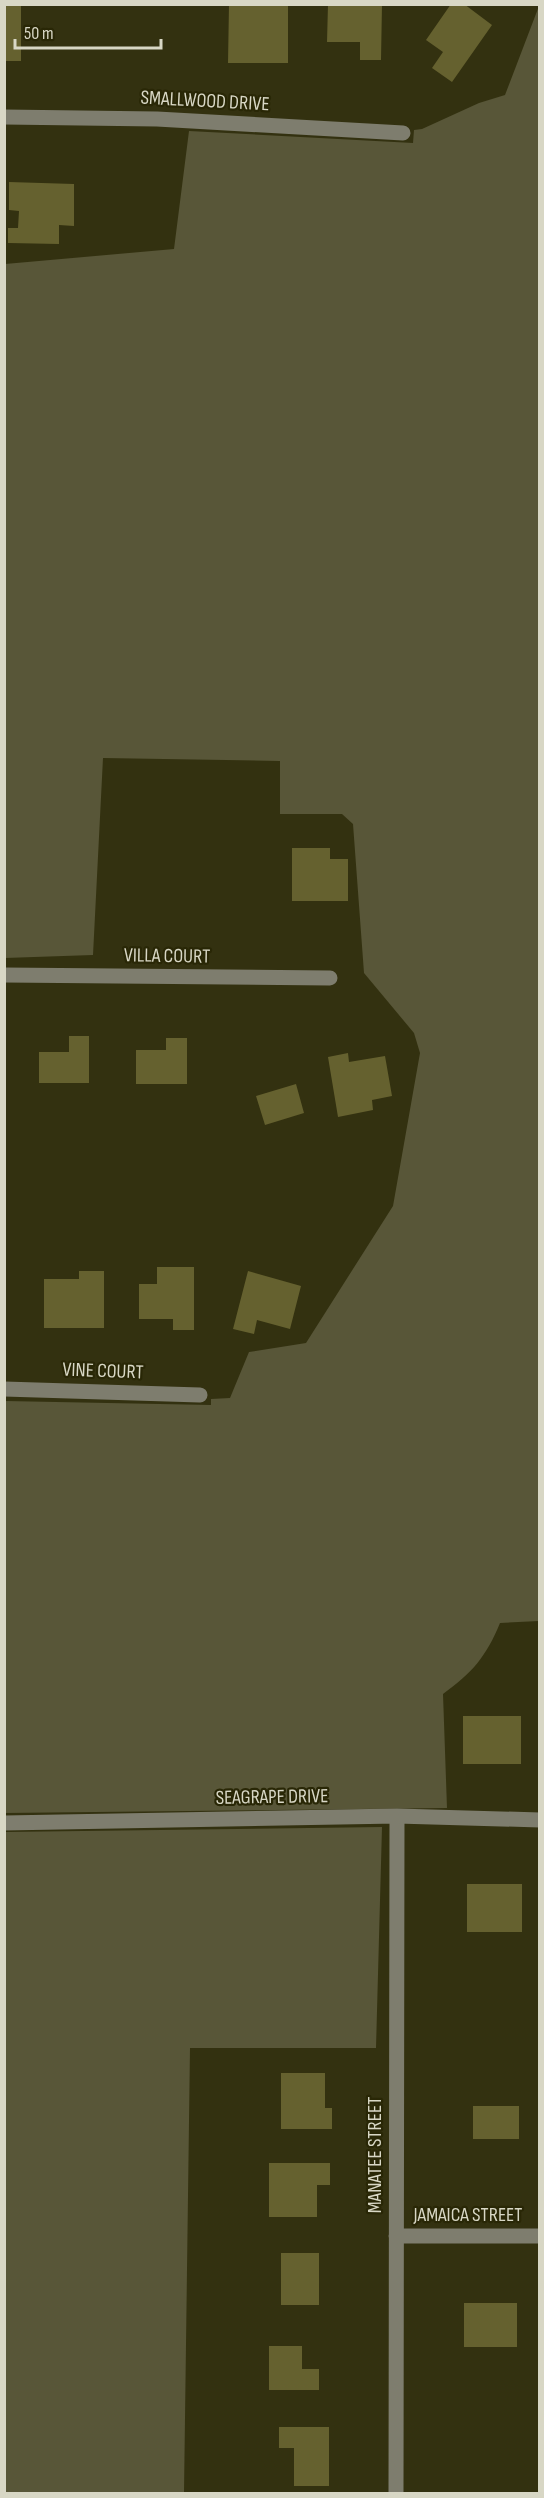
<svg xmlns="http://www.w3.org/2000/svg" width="544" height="2498" viewBox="0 0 544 2498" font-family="'Sofia Sans Condensed',sans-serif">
	<rect width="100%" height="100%" fill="#333110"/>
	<path fill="#585638" d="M539 6V1621L500 1623C486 1657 472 1673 443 1694L447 1808 5 1813V1401L211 1405V1399L230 1398 249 1352 306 1343 393 1206 420 1053 414 1033 364 973 353 824 342 814H280V761L103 758 93 955 5 958V264L174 249 189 131 413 143 414 130 422 129 479 103 505 95Z
		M382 1827 376 2048H190L184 2493H5V1832Z"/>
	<path fill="#65612f" d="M4 4H21V61H4Z
		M229 4 288 5V63H228Z
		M328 4H382L381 60H360V42H327Z
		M451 4H464L492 25 452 82 432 68 443 52 426 40Z
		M9 182 74 184V226L59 225V244L8 243V228H18L19 211 9 210Z
		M292 848H330V859H348V901H292Z
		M69 1036H89V1083H39V1052H69Z
		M166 1038H187V1084H136V1050H166Z
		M348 1053 349 1062 385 1056 392 1096 372 1100 373 1110 338 1117 328 1057Z
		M296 1084 304 1113 265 1125 256 1096Z
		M157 1267H194V1330H173V1319H139V1284H157Z
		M79 1271H104V1328H44V1279H79Z
		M248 1271 301 1286 290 1329 257 1320 254 1334 233 1329Z
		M463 1716H521V1764H463Z
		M467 1884H522V1932H467Z
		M281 2073H325V2108H332V2129H281Z
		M473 2106H519V2139H473Z
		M269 2163H330V2185H317V2217H269Z
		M281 2253H319V2305H281Z
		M464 2303H517V2347H464Z
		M269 2346H302V2369H319V2390H269Z
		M279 2427H329V2486H294V2448H279Z"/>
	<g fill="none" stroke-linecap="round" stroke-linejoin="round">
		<path stroke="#7e7d6e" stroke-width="15" d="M4 117 157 119 403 133
			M4 975 330 978
			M4 1389 200 1395
			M4 1823 397 1816 540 1820
			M396 2236H540
			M396 2494 397 1816"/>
	</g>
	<g text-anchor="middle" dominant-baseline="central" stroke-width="4.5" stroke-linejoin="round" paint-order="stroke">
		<g font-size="20" fill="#d8d7c5" stroke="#292706">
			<text transform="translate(205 101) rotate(3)">SMALLWOOD DRIVE</text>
			<text transform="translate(167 956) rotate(1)">VILLA COURT</text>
			<text transform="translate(103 1371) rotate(2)">VINE COURT</text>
			<text transform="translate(272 1797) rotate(-1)">SEAGRAPE DRIVE</text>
			<text transform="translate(375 2155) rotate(-90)">MANATEE STREET</text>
			<text x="468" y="2215">JAMAICA STREET</text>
		</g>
	</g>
	<rect width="544" height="2498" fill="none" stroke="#d8d7c5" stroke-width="12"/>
	<path d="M15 39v9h146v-9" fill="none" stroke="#d8d7c5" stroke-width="3"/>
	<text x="24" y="39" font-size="18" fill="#d8d7c5" stroke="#292706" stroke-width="4.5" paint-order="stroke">50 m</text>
</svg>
